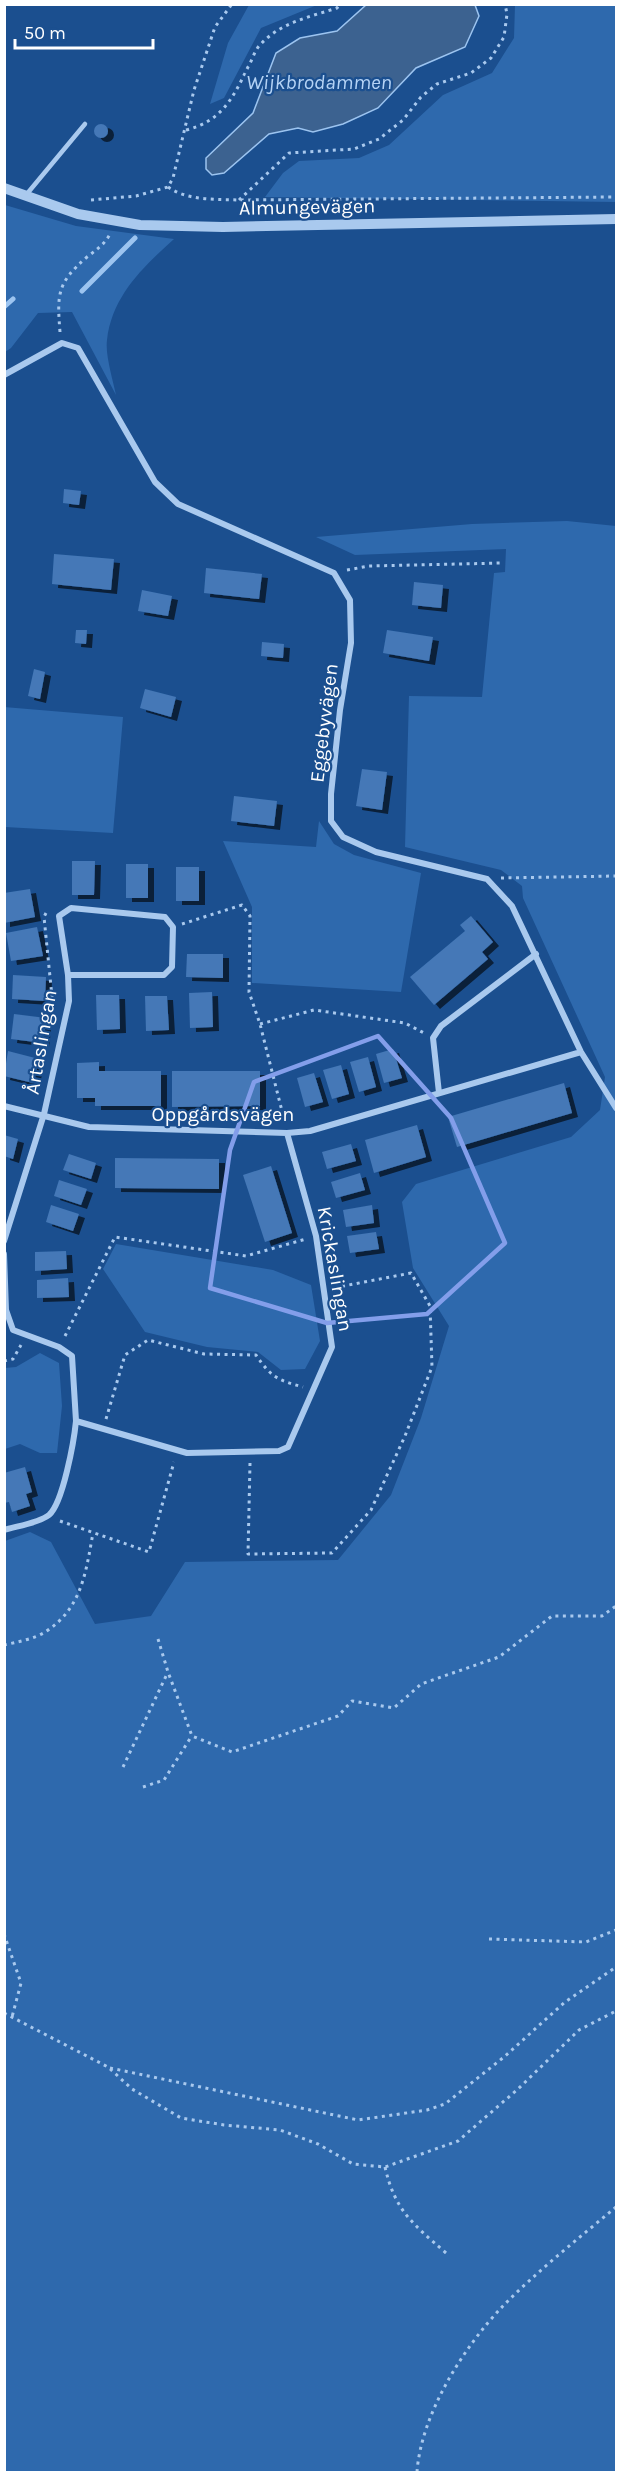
<svg xmlns="http://www.w3.org/2000/svg" width="621" height="2477" viewBox="0 0 621 2477" font-family="Karla,sans-serif">
	<defs>
		<filter id="shadow"><feDropShadow dx="6" dy="4" stdDeviation="0" flood-color="#0009"/></filter>
	</defs>
	<rect width="100%" height="100%" fill="#1b4f8f"/>
	<path fill="#2e69ad" d="M249 5H317L261 28 224 98 210 104 228 43Z
		M515 5H616V202L265 197 283 173 299 161 359 158 389 145 443 95 492 73 514 38Z
		M5 205 76 226 174 239C143 267 112 296 107 340 105 355 113 380 116 395L72 312 38 313 11 348 5 352Z
		M567 521 616 526V2472H5V1541L30 1532 51 1542 95 1624 151 1616 185 1562 338 1560 391 1495 421 1418 449 1326 413 1268 402 1202 416 1184 571 1137 600 1110 605 1077 523 898 522 886 501 870 405 847 409 696 482 697 494 573 505 572 506 549 355 555 316 537 472 524Z
		M4 707 123 717 113 833 5 827Z
		M319 821 334 844 354 855 421 873 401 992 252 983V907L223 841 316 847Z
		M116 1244 273 1270 311 1285 320 1341 305 1369 281 1370 258 1352 207 1347 145 1332 103 1269Z
		M40 1353 59 1363 62 1406 57 1453H40L20 1444 5 1449V1368L16 1367Z"/>
	<path fill="#3c6290" stroke="#9cc4f0" stroke-width="1.5" d="M366 5H475L479 16 465 47 416 68 378 108 343 124 313 132 298 128 269 134 224 173 212 175 206 169V158L253 113 276 53 300 38 337 31Z"/>
	<g fill="none" stroke-linecap="round" stroke-linejoin="round">
		<path stroke="#9cc4f0" stroke-width="5" d="M82 291 135 238
			M4 307 13 299"/>
	</g>
	<path fill="#4478b7" filter="url(#shadow)" d="M94 131a7 7 0 1 1 14 0a7 7 0 1 1-14 0Z
		M64 489 81 491 79 505 63 503Z
		M54 554 114 559 111 590 52 584Z
		M206 568 262 574 259 599 204 593Z
		M414 582 443 585 441 608 412 605Z
		M142 590 172 596 168 616 138 611Z
		M76 630H87L86 644 75 643Z
		M387 630 433 637 429 661 383 653Z
		M262 642 284 644 283 658 261 656Z
		M34 669 45 672 40 699 28 696Z
		M145 689 176 697 171 717 140 708Z
		M362 769 387 772 382 810 356 806Z
		M234 796 277 801 274 826 231 821Z
		M72 861H95L94 895H72Z
		M126 864H148V898H126Z
		M176 867H199V901H176Z
		M30 889 35 917 4 923V893Z
		M471 916 493 942 482 952 488 959 434 1005 410 977 465 931 460 925Z
		M37 927 43 956 11 961 6 933Z
		M187 954H223V978L186 977Z
		M13 975 46 977 45 1001 12 999Z
		M212 992 213 1027 190 1028 189 993Z
		M96 995H119L120 1029 97 1030Z
		M145 996H167L169 1030 146 1031Z
		M14 1014 46 1018 43 1043 11 1039Z
		M393 1049 402 1078 384 1083 376 1054Z
		M8 1051 39 1059 33 1083 4 1076Z
		M368 1057 376 1087 359 1092 350 1062Z
		M99 1062V1071H161V1106H95V1098H77V1063Z
		M341 1065 349 1094 332 1099 323 1070Z
		M172 1071H260V1106L172 1107Z
		M314 1073 323 1102 305 1107 297 1078Z
		M564 1083 572 1113 457 1147 448 1117Z
		M417 1125 426 1157 374 1173 365 1140Z
		M4 1135 18 1139 13 1159 4 1156Z
		M351 1144 356 1161 327 1169 322 1152Z
		M69 1154 96 1163 91 1179 63 1170Z
		M115 1158 219 1159V1189L115 1188Z
		M271 1166 292 1233 265 1242 243 1175Z
		M360 1173 365 1190 336 1198 331 1182Z
		M59 1180 87 1189 81 1205 54 1196Z
		M51 1205 79 1214 73 1231 46 1222Z
		M372 1205 374 1223 346 1227 343 1210Z
		M376 1232 379 1249 350 1253 347 1236Z
		M66 1251 67 1269 35 1271V1252Z
		M68 1278 69 1297 37 1298V1280Z
		M25 1467 32 1492 26 1494 30 1506 12 1512 9 1502 4 1503V1473Z"/>
	<g fill="none" stroke-linecap="round" stroke-linejoin="round">
		<path stroke="#a9c9ee" stroke-width="3" stroke-dasharray="3 4.5" stroke-linecap="butt" d="M186 130C222 121 233 98 248 67 252 61 254 52 259 46 279 23 309 17 337 8L340 4
			M168 187C188 201 215 199 239 200L616 197
			M91 200 136 196 168 187 173 178 194 90 215 27 232 4
			M239 200 289 153 354 149 379 139 403 120 421 97 437 84 471 73 491 58 504 37 507 14 505 4
			M60 332C57 294 57 283 87 257 96 250 105 244 110 234
			M347 570 369 566 502 563
			M501 878 616 876
			M46 913 44 917 53 1007
			M182 924 242 905 250 916 249 992 260 1024 285 1123
			M260 1024 314 1010 405 1023 424 1033
			M65 1336 115 1237 246 1256 306 1239
			M4 1361 13 1359 21 1345
			M106 1419 125 1355 148 1340 204 1354 256 1355C271 1377 277 1380 303 1387
			M250 1463 248 1554 332 1553 371 1510 405 1436 432 1367 430 1306 411 1273 333 1288
			M60 1521 149 1552 174 1462
			M158 1639 168 1672 192 1736 232 1752 338 1716 352 1701 394 1708 421 1684 499 1657 552 1616H602L616 1606
			M4 1645C17 1642 34 1639 45 1632 82 1609 86 1571 93 1533
			M123 1767 167 1674
			M143 1787 164 1780 191 1737
			M4 1934 21 1983 12 2017
			M489 1939 586 1942 616 1930
			M4 2013 108 2067 132 2089 181 2118 224 2125 280 2130 318 2144 353 2164 385 2167 458 2141 518 2089 579 2030 616 2011
			M110 2068 358 2120 427 2110 445 2104 504 2057 565 2002 616 1967
			M385 2167C395 2211 413 2224 446 2253
			M417 2472C421 2415 463 2348 502 2307 536 2272 579 2238 616 2207"/>
		<path stroke="#a9c9ee" stroke-width="4.5" d="M26 195 85 124"/>
		<path stroke="#a9c9ee" stroke-width="6" d="M4 375 62 343 78 348 155 482 178 504 334 573 350 600 351 643 340 710 331 794V821L343 837 376 852 487 879 512 906 581 1052 616 1108
			M439 1093 433 1038 441 1026 536 954
			M4 1106 89 1127 287 1133 310 1131 581 1052
			M4 1241 44 1114 69 1001 68 975H164L172 967 173 927 165 917 71 908 59 916 68 975
			M4 1254 6 1310 13 1330 59 1347 72 1356 76 1421 187 1453 279 1451 288 1447 332 1347 316 1236 287 1133
			M4 1530C17 1526 39 1523 49 1515 63 1503 74 1441 76 1421"/>
		<path stroke="#a9c9ee" stroke-width="10" d="M4 188 78 214 140 225 223 227 616 219"/>
	</g>
	<path fill="none" stroke="#839eea" stroke-width="4.5" stroke-linejoin="round" d="M378 1036 451 1118 505 1243 427 1314 327 1323 210 1288 230 1150 254 1082Z"/>
	<g text-anchor="middle" dominant-baseline="central" stroke-width="4.5" stroke-linejoin="round" paint-order="stroke">
		<g font-size="20" fill="#fff" stroke="#1b4f8f">
			<text transform="translate(307 207) rotate(-1)">Almungevägen</text>
			<text transform="translate(324 723) rotate(-83)">Eggebyvägen</text>
			<text transform="translate(41 1042) rotate(-80)">Årtaslingan</text>
			<text x="223" y="1114">Oppgårdsvägen</text>
			<text transform="translate(335 1269) rotate(80)">Krickaslingan</text>
		</g>
		<g font-size="21" font-style="italic" fill="#b5d3f5" stroke="#1b4f8f">
			<text x="319" y="82">Wijkbrodammen</text>
		</g>
	</g>
	<rect width="621" height="2477" fill="none" stroke="#ffffff" stroke-width="12"/>
	<path d="M15 39v9h138v-9" fill="none" stroke="#ffffff" stroke-width="3"/>
	<text x="24" y="39" font-size="18" fill="#ffffff" stroke="#1b4f8f" stroke-width="4.5" paint-order="stroke">50 m</text>
</svg>
